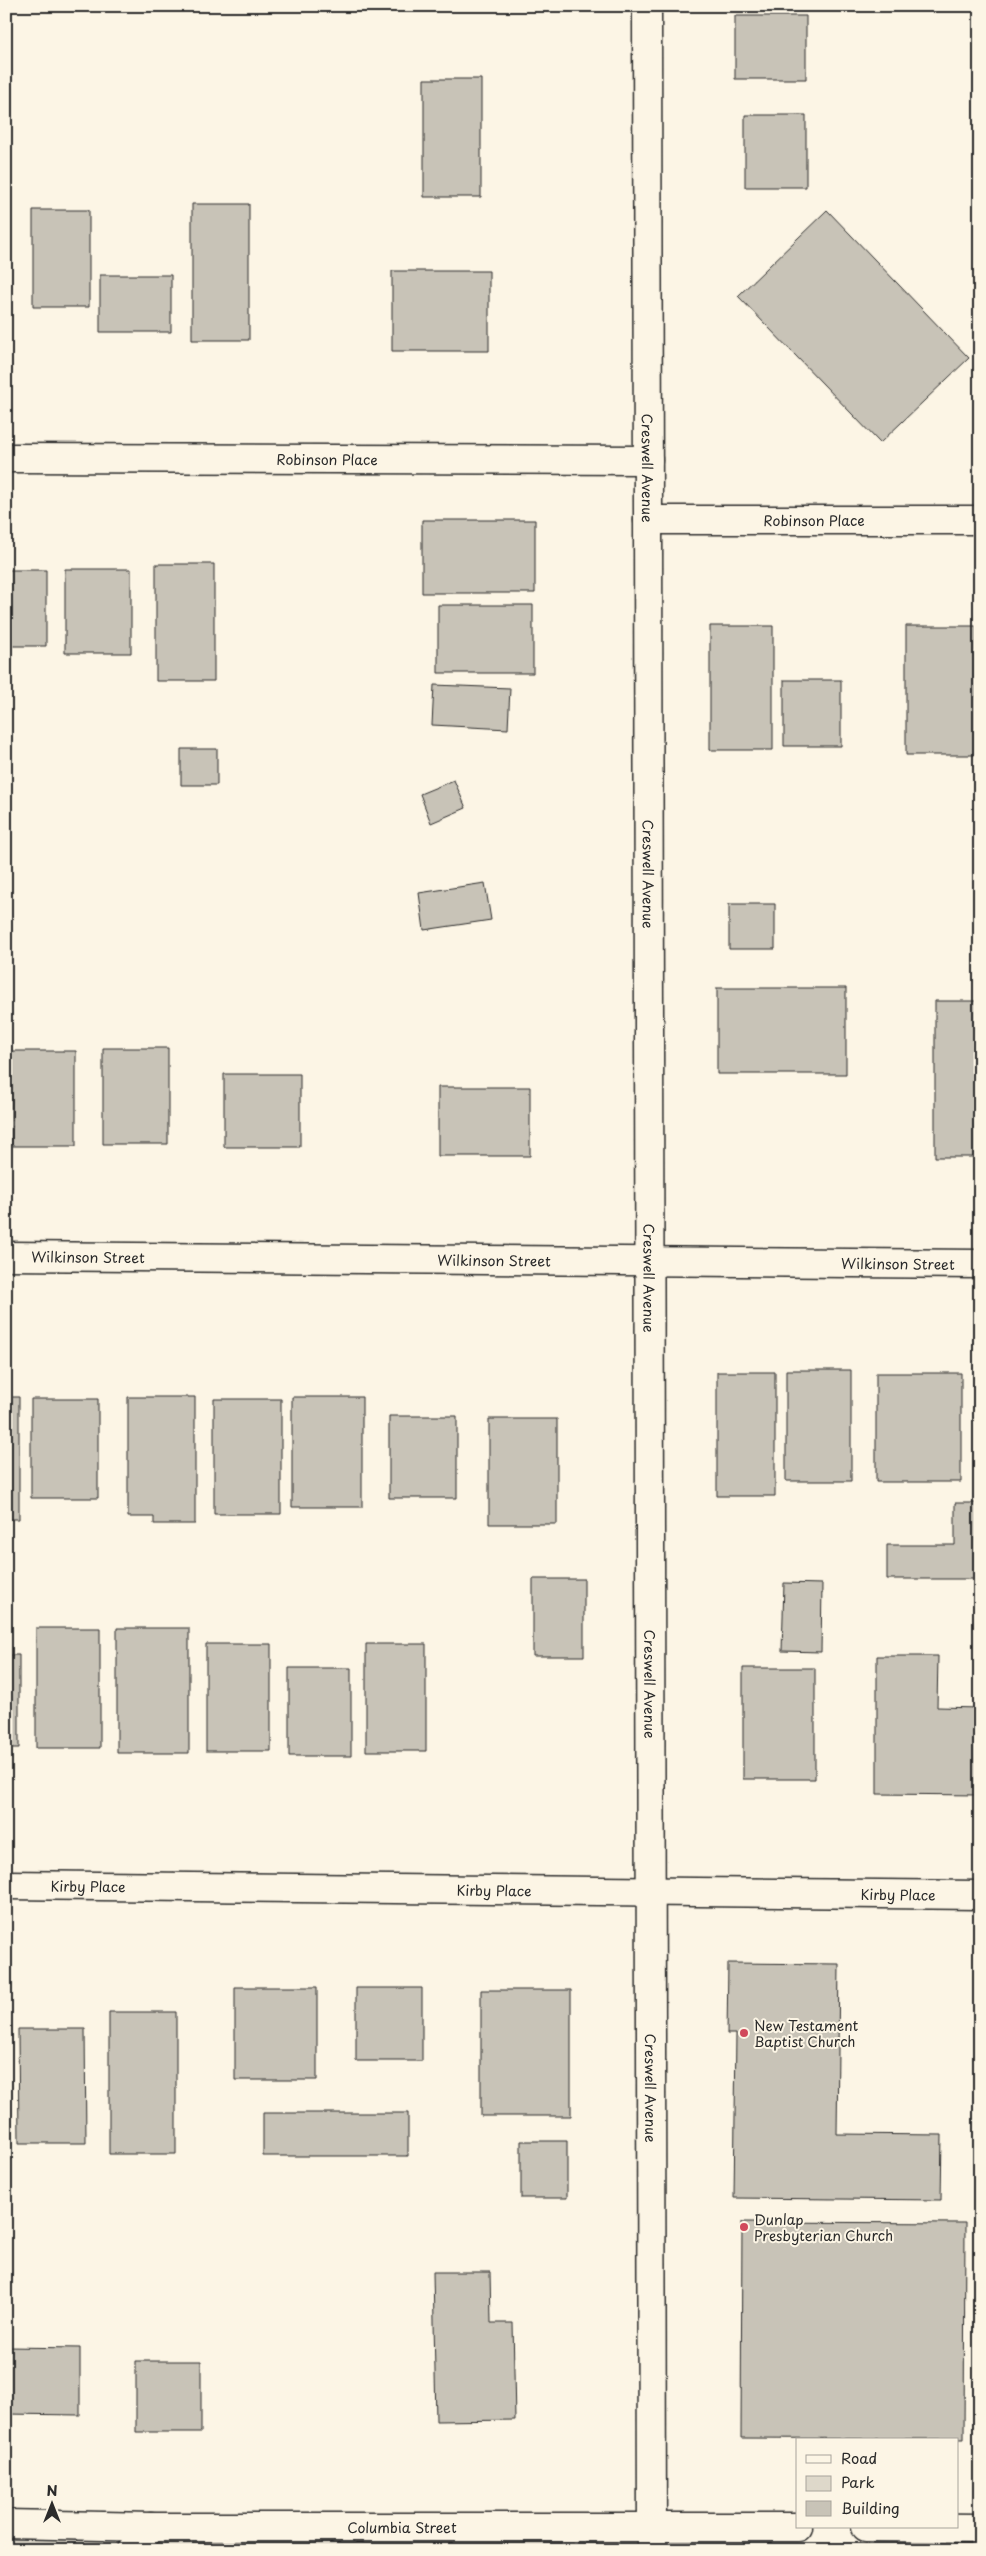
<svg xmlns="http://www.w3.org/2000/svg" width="986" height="2556" viewBox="0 0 986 2556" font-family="'Playpen Sans',sans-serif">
	<rect width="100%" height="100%" fill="#fcf5e5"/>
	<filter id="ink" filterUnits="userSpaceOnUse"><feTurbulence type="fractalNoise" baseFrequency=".02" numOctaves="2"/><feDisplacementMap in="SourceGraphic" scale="10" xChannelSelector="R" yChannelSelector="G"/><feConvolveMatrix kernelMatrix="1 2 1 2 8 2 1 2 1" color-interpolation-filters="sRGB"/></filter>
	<g filter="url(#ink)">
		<path fill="#ece6d7" d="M705 2546 980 2548V2550H694Z"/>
		<path fill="#ded8ca" stroke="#84827a" d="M6 2536 597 2543V2550H6Z"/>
		<path fill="#c8c3b7" stroke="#2b2b2b" d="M735 16H806V79H735Z
			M424 79H481V197H424Z
			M745 115H806V187H745Z
			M192 204H249V340H192Z
			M33 210H89V307H33Z
			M827 210 969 358 880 443 738 296Z
			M392 271H489V351H392Z
			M100 275H171V332H100Z
			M422 520H535V593H422Z
			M156 564H214V681H156Z
			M65 569H131V653H65Z
			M6 570H46V646H6Z
			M438 605H533V673H438Z
			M710 626H773V750H710Z
			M906 626H976V755H906Z
			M784 680H841V746H784Z
			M434 685 510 688 508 729 432 725Z
			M181 749H217V785H181Z
			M454 780 466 808 431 823 420 794Z
			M485 883 491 920 424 930 419 893Z
			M729 904H775V949H729Z
			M717 988H846V1074H717Z
			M935 1001H980V1157H935Z
			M103 1048H168V1144H103Z
			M11 1051H76V1146H11Z
			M224 1074H300V1147H224Z
			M438 1087H530V1156H438Z
			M786 1370H851V1481H786Z
			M717 1372H775V1496H717Z
			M876 1373H961V1482H876Z
			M6 1397H19V1519H6Z
			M128 1397H195V1524H154V1517H128Z
			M292 1397H362V1507H292Z
			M31 1399H98V1498H31Z
			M214 1399H281V1514H214Z
			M389 1416H457V1498H389Z
			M489 1419H557V1524H489Z
			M955 1503H980V1579H887V1545H955Z
			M533 1579H584V1656H533Z
			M784 1583 822 1584 821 1652 782 1651Z
			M36 1628H100V1748H36Z
			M117 1628H189V1753H117Z
			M206 1644H271V1751H206Z
			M366 1644H426V1751H366Z
			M6 1655H19V1748H6Z
			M877 1656H938L937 1707 980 1708V1795L877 1794Z
			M289 1668H351V1756H289Z
			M743 1668H815V1779H743Z
			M728 1963 839 1964 837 2134 942 2135 941 2200 734 2198 736 2034H727Z
			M235 1987H317V2080H235Z
			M356 1988H422V2061H356Z
			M481 1990H571V2116H481Z
			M109 2012H176V2154H109Z
			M18 2029H85L86 2143H19Z
			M263 2113H408V2156H263Z
			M521 2141H567V2198H521Z
			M742 2222 965 2223 964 2439 741 2438Z
			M433 2272H490L491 2323H513L515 2420 436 2421Z
			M978 2304H980V2440H978Z
			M6 2347 80 2348V2415L6 2414Z
			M136 2361H201V2432H136Z"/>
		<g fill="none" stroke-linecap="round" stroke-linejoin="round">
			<defs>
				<g id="minor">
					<path id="s1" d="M647 6 652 2550"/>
					<path id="s2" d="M6 458 648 460"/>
					<path id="s3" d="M648 520H980"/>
					<path id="s4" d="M6 1256 980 1264"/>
					<path id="s5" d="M6 1885 980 1895"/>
					<path id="s6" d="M6 2524 152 2527H797"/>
					<path d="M866 2527 980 2528"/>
					<path d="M132 2550 152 2527"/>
				</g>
			</defs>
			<use href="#minor" stroke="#2b2b2b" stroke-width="31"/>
			<use href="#minor" stroke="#fcf5e5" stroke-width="28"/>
		</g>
	</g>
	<g fill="#d1495b" stroke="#fcf5e5" stroke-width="2">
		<circle cx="744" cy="2033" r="5"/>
		<circle cx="744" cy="2227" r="5"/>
	</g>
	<g text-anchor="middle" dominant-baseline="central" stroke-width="4" stroke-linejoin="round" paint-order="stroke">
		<g font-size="14" fill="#2b2b2b" stroke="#fcf5e5">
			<text stroke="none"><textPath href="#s2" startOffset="321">Robinson Place</textPath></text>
			<text stroke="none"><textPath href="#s1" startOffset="462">Creswell Avenue</textPath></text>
			<text stroke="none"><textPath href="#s3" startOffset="166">Robinson Place</textPath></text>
			<text stroke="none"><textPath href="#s1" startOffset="868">Creswell Avenue</textPath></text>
			<text stroke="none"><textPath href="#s4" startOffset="82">Wilkinson Street</textPath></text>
			<text stroke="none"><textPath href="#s4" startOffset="488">Wilkinson Street</textPath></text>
			<text stroke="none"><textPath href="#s4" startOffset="892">Wilkinson Street</textPath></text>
			<text stroke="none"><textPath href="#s1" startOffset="1272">Creswell Avenue</textPath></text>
			<text stroke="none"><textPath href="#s1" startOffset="1678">Creswell Avenue</textPath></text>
			<text stroke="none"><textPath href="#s5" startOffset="82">Kirby Place</textPath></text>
			<text stroke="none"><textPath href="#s5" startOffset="488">Kirby Place</textPath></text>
			<text stroke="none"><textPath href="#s5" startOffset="892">Kirby Place</textPath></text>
			<text stroke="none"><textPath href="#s1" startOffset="2082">Creswell Avenue</textPath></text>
			<text stroke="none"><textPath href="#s6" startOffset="396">Columbia Street</textPath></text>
		</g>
		<g font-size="14" fill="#2b2b2b" stroke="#fcf5e5" text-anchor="start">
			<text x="754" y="2025">New Testament<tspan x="754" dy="16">Baptist Church</tspan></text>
			<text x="754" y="2219">Dunlap<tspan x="754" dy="16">Presbyterian Church</tspan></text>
		</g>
	</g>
	<rect width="986" height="2556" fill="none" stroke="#fcf5e5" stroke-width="25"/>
	<rect x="12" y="12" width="961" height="2531" fill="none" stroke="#2b2b2b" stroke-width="2" filter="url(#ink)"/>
	<rect x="796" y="2438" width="162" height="90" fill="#fcf5e5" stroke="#a8a49b"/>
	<rect x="806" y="2455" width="25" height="8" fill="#fcf5e5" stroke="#a8a49b"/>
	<text x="841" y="2464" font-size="15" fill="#2b2b2b">Road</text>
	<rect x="806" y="2476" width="25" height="15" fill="#ded8ca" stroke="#a8a49b"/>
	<text x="841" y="2488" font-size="15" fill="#2b2b2b">Park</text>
	<rect x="806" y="2501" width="25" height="15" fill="#c8c3b7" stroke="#a8a49b"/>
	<text x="841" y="2514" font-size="15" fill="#2b2b2b">Building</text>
	<g transform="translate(52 2504)" stroke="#fcf5e5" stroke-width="4" paint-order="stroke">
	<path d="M0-4L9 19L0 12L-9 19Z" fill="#2b2b2b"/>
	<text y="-8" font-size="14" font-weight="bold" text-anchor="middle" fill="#2b2b2b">N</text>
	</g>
</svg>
